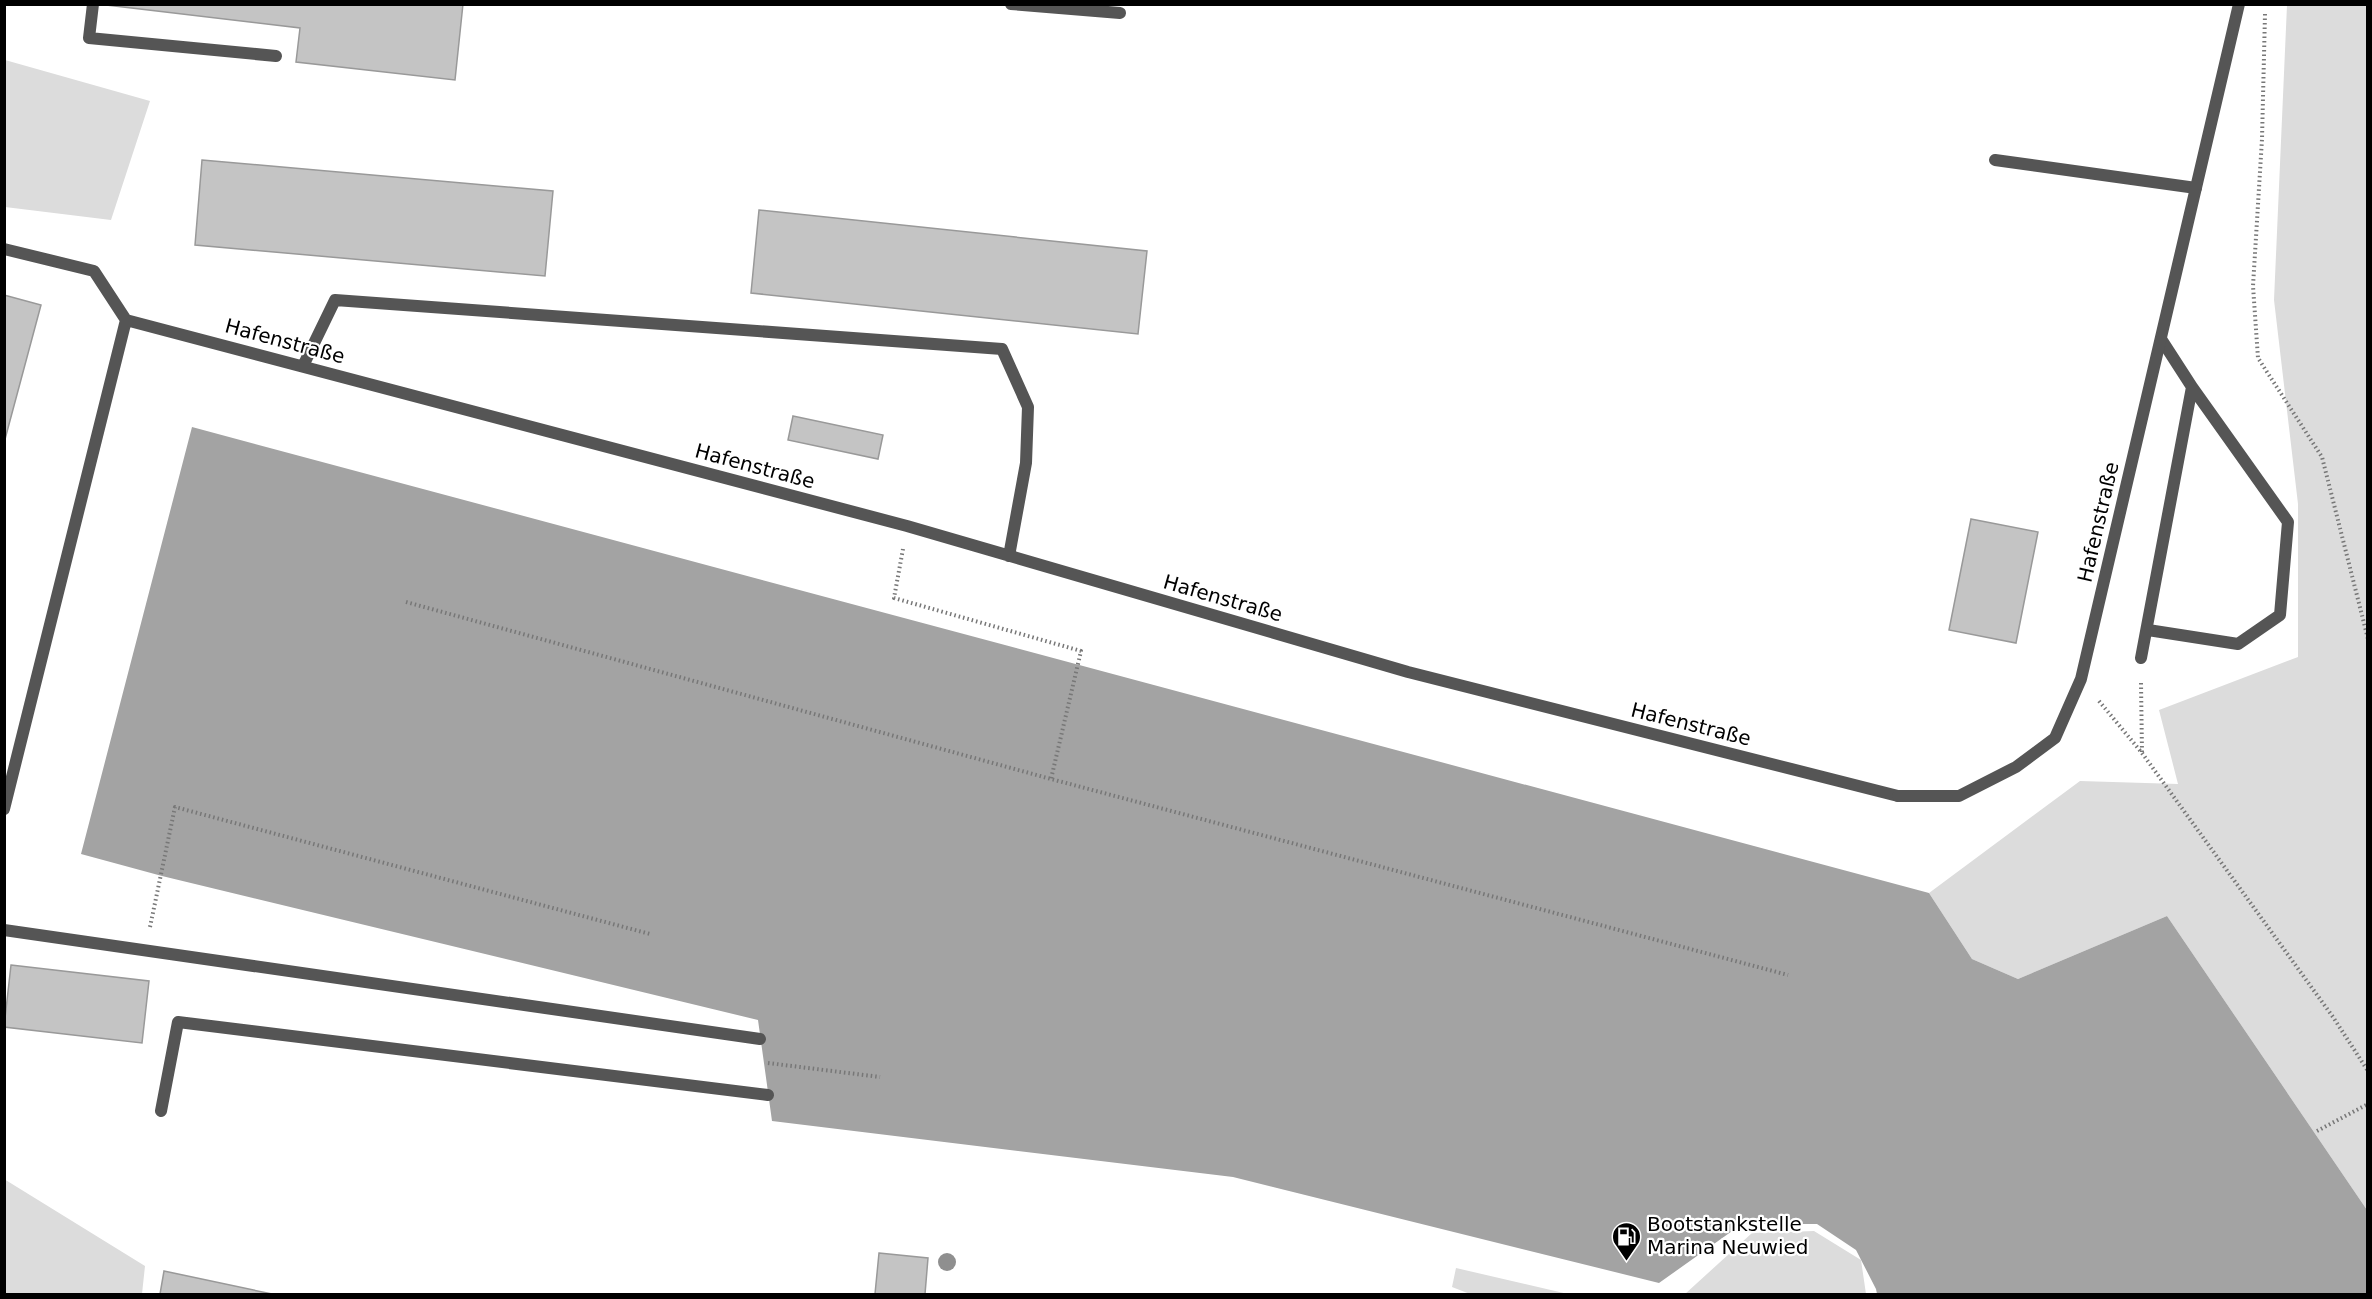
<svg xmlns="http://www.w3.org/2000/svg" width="2372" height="1299" viewBox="0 0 2372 1299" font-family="'DejaVu Sans',sans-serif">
	<rect width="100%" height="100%" fill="#fff"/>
	<path fill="#dcdcdc" d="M2287 5H2367V1210L2167 916 2018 979 1972 959 1929 893 2080 781 2178 784 2159 710 2298 657V504L2274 300Z
		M5 60 150 101 111 220 5 207Z
		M4 1179 145 1266 142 1294H5Z
		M1814 1231 1861 1260 1866 1294H1685L1752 1233Z
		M1456 1268 1568 1294H1470L1452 1287Z"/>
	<path fill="#a3a3a3" d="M192 427 1929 893 1972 959 2018 979 2167 916 2367 1210V1294H1877L1876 1289 1856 1250 1817 1224H1742L1659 1283 1233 1177 772 1121 758 1020 162 876 81 854Z"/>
	<path fill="#c4c4c4" stroke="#999" stroke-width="1.5" d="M463 4 455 80 296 62 300 28 106 5Z
		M202 160 553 191 545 276 195 245Z
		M759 210 1147 251 1138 334 751 293Z
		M4 295 41 305 4 443Z
		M793 416 883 435 878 459 788 440Z
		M1971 519 2038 532 2016 643 1949 630Z
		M11 965 149 981 142 1043 4 1027Z
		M879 1253 928 1258 925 1294H875Z
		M164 1271 272 1294H160Z"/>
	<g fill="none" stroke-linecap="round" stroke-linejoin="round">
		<path stroke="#777" stroke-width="4" stroke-dasharray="1.5 3" stroke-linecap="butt" d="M2265 14 2262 139 2253 286 2258 358 2322 457 2368 639
			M903 549 894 598 1081 651 1051 779
			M406 602 1051 779 1788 975
			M2141 683 2142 753
			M2099 701 2142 753 2333 1017 2368 1071
			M150 927 175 807 650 934
			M768 1063 880 1077
			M2317 1131 2368 1104"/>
		<path stroke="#555" stroke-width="12" d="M93 4 89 38 276 56
			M1011 4 1120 13
			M1995 160 2196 188
			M4 249 94 271 126 320
			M303 366 335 300 1002 349 1028 407 1026 463 1009 556
			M2148 630 2238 644 2280 615 2288 522 2192 387
			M2141 658 2192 387 2161 339
			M4 809 126 320 907 526 1408 672 1898 796
			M4 930 760 1039
			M161 1111 178 1022 768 1095"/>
		<path stroke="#555" stroke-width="12" d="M1898 796H1959L2016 767 2055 738 2081 679 2239 4"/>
	</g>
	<circle fill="#8f8f8f" cx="947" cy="1262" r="9"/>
	<defs>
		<symbol id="fuel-pin" viewBox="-11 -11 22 30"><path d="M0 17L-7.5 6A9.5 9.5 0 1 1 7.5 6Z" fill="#000" stroke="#fff"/><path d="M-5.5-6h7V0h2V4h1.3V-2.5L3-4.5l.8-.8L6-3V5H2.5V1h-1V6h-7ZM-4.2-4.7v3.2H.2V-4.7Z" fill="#fff"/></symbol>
	</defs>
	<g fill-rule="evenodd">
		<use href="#fuel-pin" x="1610" y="1220" width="33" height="45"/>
	</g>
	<g text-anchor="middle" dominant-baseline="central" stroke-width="4.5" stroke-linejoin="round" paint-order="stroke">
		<g font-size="20" fill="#000" stroke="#fff">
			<text transform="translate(285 341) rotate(15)">Hafenstraße</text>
			<text transform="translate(755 466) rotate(15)">Hafenstraße</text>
			<text transform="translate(2098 522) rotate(-77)">Hafenstraße</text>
			<text transform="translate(1223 598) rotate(16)">Hafenstraße</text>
			<text transform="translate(1691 724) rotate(14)">Hafenstraße</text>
		</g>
		<g font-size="20" fill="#000" stroke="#fff" text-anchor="start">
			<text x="1647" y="1224">Bootstankstelle<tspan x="1647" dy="23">Marina Neuwied</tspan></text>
		</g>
	</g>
	<rect width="2372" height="1299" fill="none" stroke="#000000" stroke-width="12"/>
</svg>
